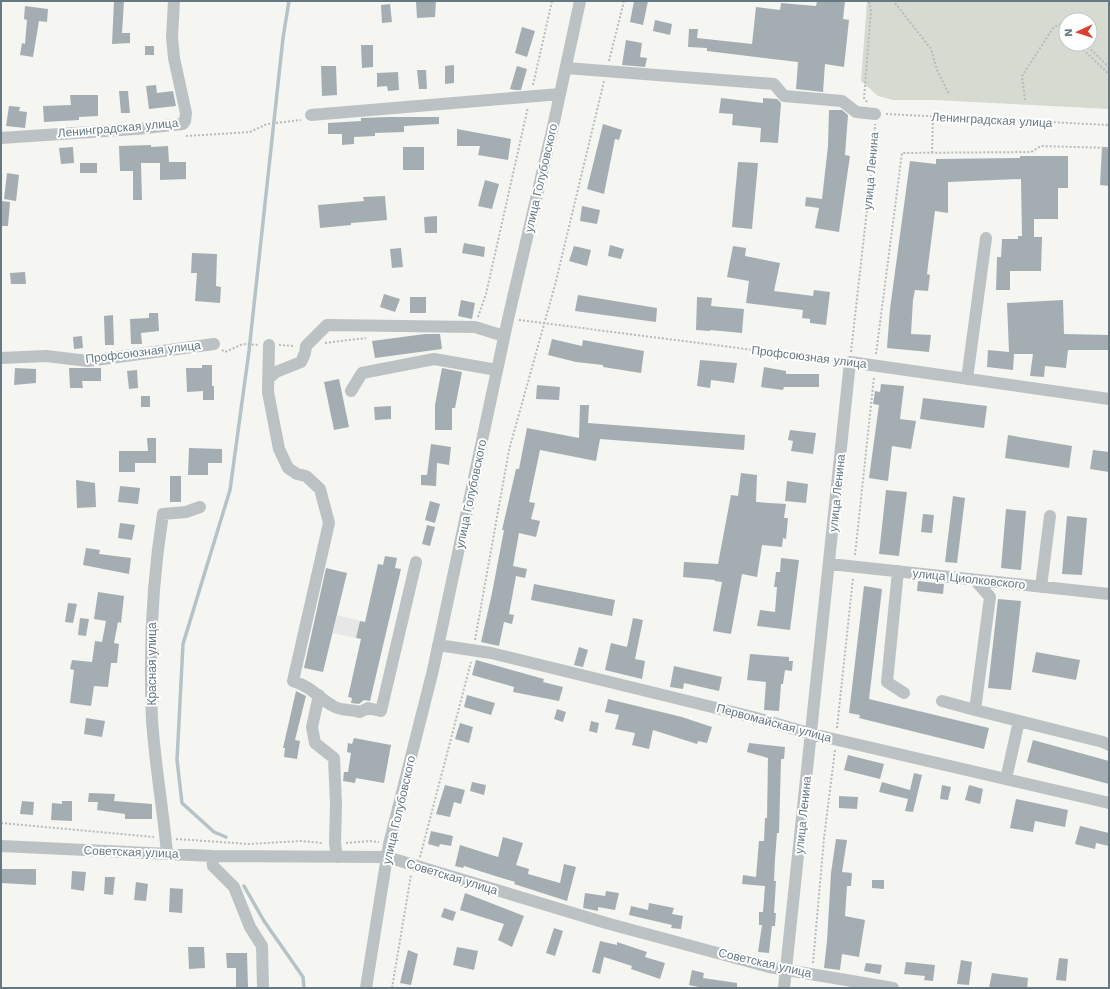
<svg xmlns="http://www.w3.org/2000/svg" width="1110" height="989" viewBox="0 0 1110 989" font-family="'Work Sans',sans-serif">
	<rect width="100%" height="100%" fill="#f5f5f2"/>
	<path fill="#e6e7e6" d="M337 615 360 621 356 638 333 633Z"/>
	<path fill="#d6dad1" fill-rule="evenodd" d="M867 1H1109V109L934 100H893L878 96 861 81ZM1066 20H1090V44H1066Z"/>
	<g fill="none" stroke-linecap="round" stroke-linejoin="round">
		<path stroke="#b6c3c6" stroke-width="3.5" d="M226 837 214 832 182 803 177 760 183 644 230 490 249 351 283 38 289 1
			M244 886 264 921 303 977 304 988"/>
	</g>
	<path fill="#a4aeb2" d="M114 1H124L122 33H130V43L112 44Z
		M416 1H436L435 17 417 18Z
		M634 1H648L643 25 630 22Z
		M817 1H845L843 19 849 20 844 67 825 64 823 92 796 89 798 62 707 51V48L688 47 689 29H698L697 38 752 44 756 7 780 10 781 3 816 6Z
		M390 4 392 22 382 23 381 5Z
		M25 6 48 9 47 22 39 21 33 57 20 55 22 43 25 44 27 20 24 19Z
		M655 20 672 24 670 35 653 31Z
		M522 27 535 31 527 57 515 53Z
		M626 40 642 43 640 57 647 58 645 67 622 65Z
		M361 45H373V67L362 68Z
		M145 46H154V55H145Z
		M454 65V83L445 84V66Z
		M321 66H336L337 95 322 96Z
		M517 66 527 69 521 90H515L510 89Z
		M417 70H426L427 89H419Z
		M398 72 399 90 388 91 387 86 377 87V73Z
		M156 85 157 93 173 91 176 106 149 109 146 86Z
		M119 91H128L130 113H121Z
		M70 95H98V116L79 117V120L44 122 43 106 71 105Z
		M721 98 763 103V98L777 99 781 103 778 143 760 142 761 128 732 125 733 114 719 113Z
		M9 106 20 107 19 111 27 112 25 128 6 126Z
		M829 110H842L848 115 845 155 850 156 839 232 815 228 819 208 805 206 806 197 822 199 828 146Z
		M389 117H439V124L404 126V132L375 133V136L354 137V144L342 145V134H328V123L361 121V118Z
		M603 124 622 130 619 140 615 139 604 194 587 189Z
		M457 129 511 139 508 160 478 155 480 146H457Z
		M151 145V147L168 146 169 162H186V179L160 180V163H141L142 200H133V171H120L119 146Z
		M73 147 74 163 61 164 59 148Z
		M403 147H424V170H403Z
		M1102 147H1109V186L1100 185Z
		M1020 156H1068V188H1058V219H1034V237H1042L1041 271H1010V290H996L997 257H1001L1002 239H1018V236H1022L1021 179 948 182V213L935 211 927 274 930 275 928 291 915 290 913 300 911 334 931 335 929 352 887 348 890 309 910 161 936 164V159L1020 158Z
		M738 162 758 163 752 229 732 227Z
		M80 163H97V173H80Z
		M7 173 19 175 16 201 4 199Z
		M485 180 499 184 492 209 478 206Z
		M385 196 387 220 351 223V225L320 228 318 205 364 201 363 197Z
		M1 201 10 202 8 226H1Z
		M582 206 600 210 597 224 580 221Z
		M437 216V233H425L424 217Z
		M464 243 485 247 484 257 462 253Z
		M610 245 624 249 621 259 608 256Z
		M574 246 591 250 587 266 569 261Z
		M733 246 746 248 745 256 780 263 774 291 813 296 814 290 830 292 826 325 810 323V319L802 318 803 310 746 303 749 281 727 277Z
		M401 248 403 267 392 268 390 249Z
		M192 253 217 254 216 286 221 287 220 303 195 301 197 273H191Z
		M25 272 26 284H11L10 273Z
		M384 294 400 299 395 312 380 307Z
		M578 295 657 308 656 322 575 311Z
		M410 297H426V313H410Z
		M697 297 712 298 711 306 744 309 742 333 710 330V331L696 330Z
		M461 300 475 303 472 319 458 316Z
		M1063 300 1064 334 1109 335V350H1068L1066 368 1045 366 1044 377 1030 376 1033 354H1014L1013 370 987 367 988 350 1009 352 1007 303Z
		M149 313H158L159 331 141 333 142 344H131L130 319 149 318Z
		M113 315 114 345H105L104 316Z
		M425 334H440L442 349 375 358 372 341Z
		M82 336 83 348 74 349 73 337Z
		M552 339 582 346 583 340 644 351 641 373 603 367V365L576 362 548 355Z
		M700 360 737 363 734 383 711 380 710 388 697 386Z
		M202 365H212V386H214V400H203V391L187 392 186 368H202Z
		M764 367 786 371V374H819V387H784L783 390 761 387Z
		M15 368 36 369V383L14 385Z
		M69 368H101V381H82L83 388H70Z
		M442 368 462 372 455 408H452V430H435V405Z
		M137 370 138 388 129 389 127 371Z
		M339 379 349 427 334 430 324 382Z
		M881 384 904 386 900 419 916 421 911 449 892 446 888 481 869 478 879 405 873 404 875 391 880 392Z
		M537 385 560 387 559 400 536 399Z
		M141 396H150V407H141Z
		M923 398 987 406 984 428 920 419Z
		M580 405H589L588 423 745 435 744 450 600 439 596 461 540 450 529 502 535 503 531 519 540 521 536 537 519 533 513 566 527 569 525 578 516 576 509 614 514 615 512 624 504 622 499 646 481 642 492 593 504 530H502L516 469H519L527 428 579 438Z
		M391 406V419L375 420 374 407Z
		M790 430 816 433 813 454 791 451 793 441 788 440Z
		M1008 435 1072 446 1069 468 1005 458Z
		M147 438H156V463H135V472H119V451H148Z
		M431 444 451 447 449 465 437 463 436 486 421 485V475H427Z
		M189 448 222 449V463H208V475H188Z
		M1093 450 1109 452V472L1090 469Z
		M741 473 757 475 756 502 786 504 784 518H788L786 539 783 538 782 547 762 545 757 577 742 574 731 634 713 631 722 582 715 581V580L683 577 684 562 718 564 731 495 738 496Z
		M170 476H181V502H170Z
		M76 480 95 483 96 507 77 508Z
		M787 481 808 484 806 503 785 501Z
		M120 486 140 488 138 504 118 502Z
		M886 490 907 492 899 556 879 554Z
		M953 496 965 498 957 563 945 562Z
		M430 501 440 504 435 523 425 520Z
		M1006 509 1026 511 1021 570 1001 568Z
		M923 514 934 515 932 533 921 532Z
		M1067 516 1087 518 1082 575 1062 574Z
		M120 523 135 525 132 540 118 538Z
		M427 525 435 527 430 546 422 544Z
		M86 548 100 550 99 554 131 558 129 574 83 565Z
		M385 556 397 558 395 568 401 569 370 701 364 700 359 704 351 703 352 698 348 697 361 639 356 638 360 621 365 622 378 564 383 565Z
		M781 558 799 560 790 630 757 626 760 610 775 612 777 587H774L776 572H780Z
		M326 568 347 573 323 672 304 668Z
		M918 581 944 584 943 594 917 591Z
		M534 584 615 600 612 616 531 600Z
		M864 586 882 589 869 699 989 728 984 749 859 718 860 715 849 713Z
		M98 592 124 596 121 623 118 622 114 643 119 644 117 663H111L108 687 94 686 91 706 70 703 74 670 70 669 72 660 92 662 95 641 102 642 106 621 94 619Z
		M998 599 1021 601 1011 690 988 688Z
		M68 603 77 604 73 623 65 622Z
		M80 618 89 619 86 636 78 635Z
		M633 618 643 620 635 659 645 661 642 679 605 670 611 643 627 647Z
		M579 647 588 650 583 667 574 665Z
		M1036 652 1080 660 1076 680 1032 672Z
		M750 654 789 657V661H793L792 671 785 670 783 684H781L779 711 764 710 766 682 747 680Z
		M476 660 544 679 543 682 563 687 559 701 513 692 514 687 472 675Z
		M674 666 722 677 719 691 684 683 683 689 670 687Z
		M296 691 306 696 295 740 300 741 297 759 284 757 285 748H283Z
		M467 695 495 703 491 715 464 707Z
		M608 699 682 717 712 727 707 743 698 741 697 744 653 730 649 749 632 745 635 733 615 729 619 715 605 712Z
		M557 709 566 712 563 722 554 719Z
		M86 718 105 721 102 737 84 734Z
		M591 721 599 723 597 733 589 731Z
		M460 723 473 727 469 743 455 739Z
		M354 738 391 745 384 783 356 778 355 783 343 781 344 772H348L351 753 347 752 348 743 352 744Z
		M1033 740 1109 761V784L1027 762Z
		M749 743 785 747 784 759H781L779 833H777L775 859 774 881H776L774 913H776L775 926H772L769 953 758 952 762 925H759V912H763L765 886 742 884 743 875 756 877 759 841H764L765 818H767L768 758 747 752Z
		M848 755 884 764 880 779 844 770Z
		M914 773 922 775 913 812 905 811 908 799 879 792 882 782 910 790Z
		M472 782 486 785 484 795 470 791Z
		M445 785 465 790 461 804 454 802 450 817 436 814Z
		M942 785 951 787 948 800 940 799Z
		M969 785 983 789 980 804 965 800Z
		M89 793 115 794 114 801 152 804V819H125V814L97 810 98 802H88Z
		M839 796 858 797 857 809 839 808Z
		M1016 799 1068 810 1065 827 1035 821 1033 832 1010 828Z
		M22 801 34 802 33 815 20 814Z
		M62 801H72V821L51 820 52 803 62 804Z
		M1080 826 1109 833V846L1096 843 1095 849 1075 844Z
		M431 831 453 836 451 846 440 844 439 847 428 844Z
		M503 837 523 843 516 865 529 869 528 874 560 883 564 864 576 867 567 901 514 884 515 882 492 875 464 866 463 868 455 866 460 845 498 857Z
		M836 839 847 840 842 872 852 873 851 886H847L845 916 865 920 859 957 842 954 840 970 824 968 827 941 831 873Z
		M1 869H36V885L1 883Z
		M72 871 86 872 84 891 71 889Z
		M105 877H115L113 895 104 894Z
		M872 880H884V889L872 888Z
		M136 882 148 884 146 901 134 900Z
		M170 888 183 889 182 913 169 912Z
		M606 891 619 893 615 910 598 907V911L583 908 585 893 605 896Z
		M465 893 524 916 512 947 498 940 504 924 460 910Z
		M649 903 674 908 672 914 683 916 681 929 671 928 672 925 629 915 631 906 648 910Z
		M444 908 456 912 453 921 441 917Z
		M554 928 563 931 555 956 546 953Z
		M600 941 617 945V942L647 952 645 957 665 963 660 979 631 969 632 966 604 957 600 974 592 972Z
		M188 947H204L205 968 189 969Z
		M457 947 478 951 474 970 453 965Z
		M408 950 418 954 411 985 400 983Z
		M226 953H247L248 988H236V968H227Z
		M1059 958 1068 959 1066 981 1056 980Z
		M961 960 972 962 969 985 957 984Z
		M906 962 935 965 933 981 924 980 925 976 904 974Z
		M866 963 882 965 880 974 864 971Z
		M692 970 704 973 703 978 737 983V988H704L689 985Z
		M992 973 1028 978 1027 988H989Z"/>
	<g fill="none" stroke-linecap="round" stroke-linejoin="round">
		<path stroke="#b7bbbc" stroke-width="2" stroke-dasharray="2 2" stroke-linecap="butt" d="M895 3 931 49 937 70 949 94
			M1066 25 1062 23 1060 24 1061 28 1066 33
			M1077 44 1109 74
			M1085 44 1109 67
			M609 61 624 1
			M533 85 552 1
			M1025 100 1022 76 1053 28 1060 24
			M867 102 864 98 871 11 869 1
			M886 114 1109 125
			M186 136 250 132 267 124 301 120
			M932 153 933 117
			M478 317 486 294 528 107
			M519 320 840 361
			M325 343 366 338
			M279 345 295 346
			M222 350 225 352 243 344 259 345
			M851 352 874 147 875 124
			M876 354 902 153 1031 152 1041 146 1109 148
			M855 555 874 377
			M475 640 509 450 555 285 604 81
			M837 728 853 578
			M1 823 154 837
			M176 839 249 844 301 841 323 843
			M346 843 370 841 379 842
			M420 857 471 662
			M813 963 824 838 835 750
			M392 988 411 875"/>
		<path stroke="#bcc2c4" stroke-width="12" d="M566 68 774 84 784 96 842 101 856 112 875 114
			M311 115 560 94
			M1 138 135 129 183 124 185 121 186 113 174 58 172 37 174 1
			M269 345 268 392 279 449 288 468 297 474 306 476 320 489 329 523 293 681C312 687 317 697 333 706 341 711 350 709 360 712L368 708 381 711 416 562
			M1 358 46 356 88 361 214 344
			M268 379 276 372 301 362 305 353 306 346 327 325 475 327 504 336
			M967 379 986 238
			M351 391 362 373 434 359 497 370
			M830 564 1109 594
			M898 571 887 682 904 693
			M1041 587 1050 516
			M438 645 491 653 753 717 812 734 1109 803
			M319 695 312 727 315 743 334 758 336 804 335 843 337 857
			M942 701 975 710 990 597 975 580
			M975 710 1103 742 1109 745
			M1006 779 1019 721
			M1 846 212 856 387 857 606 923 769 967 893 988
			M167 853C163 809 155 765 152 720 149 651 152 582 163 514L186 512 200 507
			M212 856 213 866 234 887 250 927 262 946 263 988
			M366 988 389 844 433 670 508 319 554 122 580 1
			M784 988 850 362 1109 399"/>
	</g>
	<g text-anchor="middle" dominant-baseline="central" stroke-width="4" stroke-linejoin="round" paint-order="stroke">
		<g font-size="12" fill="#667982" stroke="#fff">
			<text transform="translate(992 120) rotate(3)">Ленинградская улица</text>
			<text transform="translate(118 128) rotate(-5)">Ленинградская улица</text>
			<text transform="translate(871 171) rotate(-85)">улица Ленина</text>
			<text transform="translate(541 178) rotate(-77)">улица Голубовского</text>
			<text transform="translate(143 352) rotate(-7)">Профсоюзная улица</text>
			<text transform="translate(809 357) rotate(7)">Профсоюзная улица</text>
			<text transform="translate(837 493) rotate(-84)">улица Ленина</text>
			<text transform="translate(471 494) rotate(-78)">улица Голубовского</text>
			<text transform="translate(969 579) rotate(6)">улица Циолковского</text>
			<text transform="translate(152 664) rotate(-90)">Красная улица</text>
			<text transform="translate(774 723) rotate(15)">Первомайская улица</text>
			<text transform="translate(399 810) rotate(-77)">улица Голубовского</text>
			<text transform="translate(803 815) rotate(-84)">улица Ленина</text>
			<text transform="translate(131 852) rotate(2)">Советская улица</text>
			<text transform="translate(452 877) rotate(17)">Советская улица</text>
			<text transform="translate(765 963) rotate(13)">Советская улица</text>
		</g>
	</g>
	<rect width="1110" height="989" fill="none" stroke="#667982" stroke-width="4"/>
	<g transform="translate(1078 32) rotate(267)"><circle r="19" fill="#ffffff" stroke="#c2c9cd"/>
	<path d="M0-3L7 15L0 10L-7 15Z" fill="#da402d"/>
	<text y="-6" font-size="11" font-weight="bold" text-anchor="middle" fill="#667982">N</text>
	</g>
</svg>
